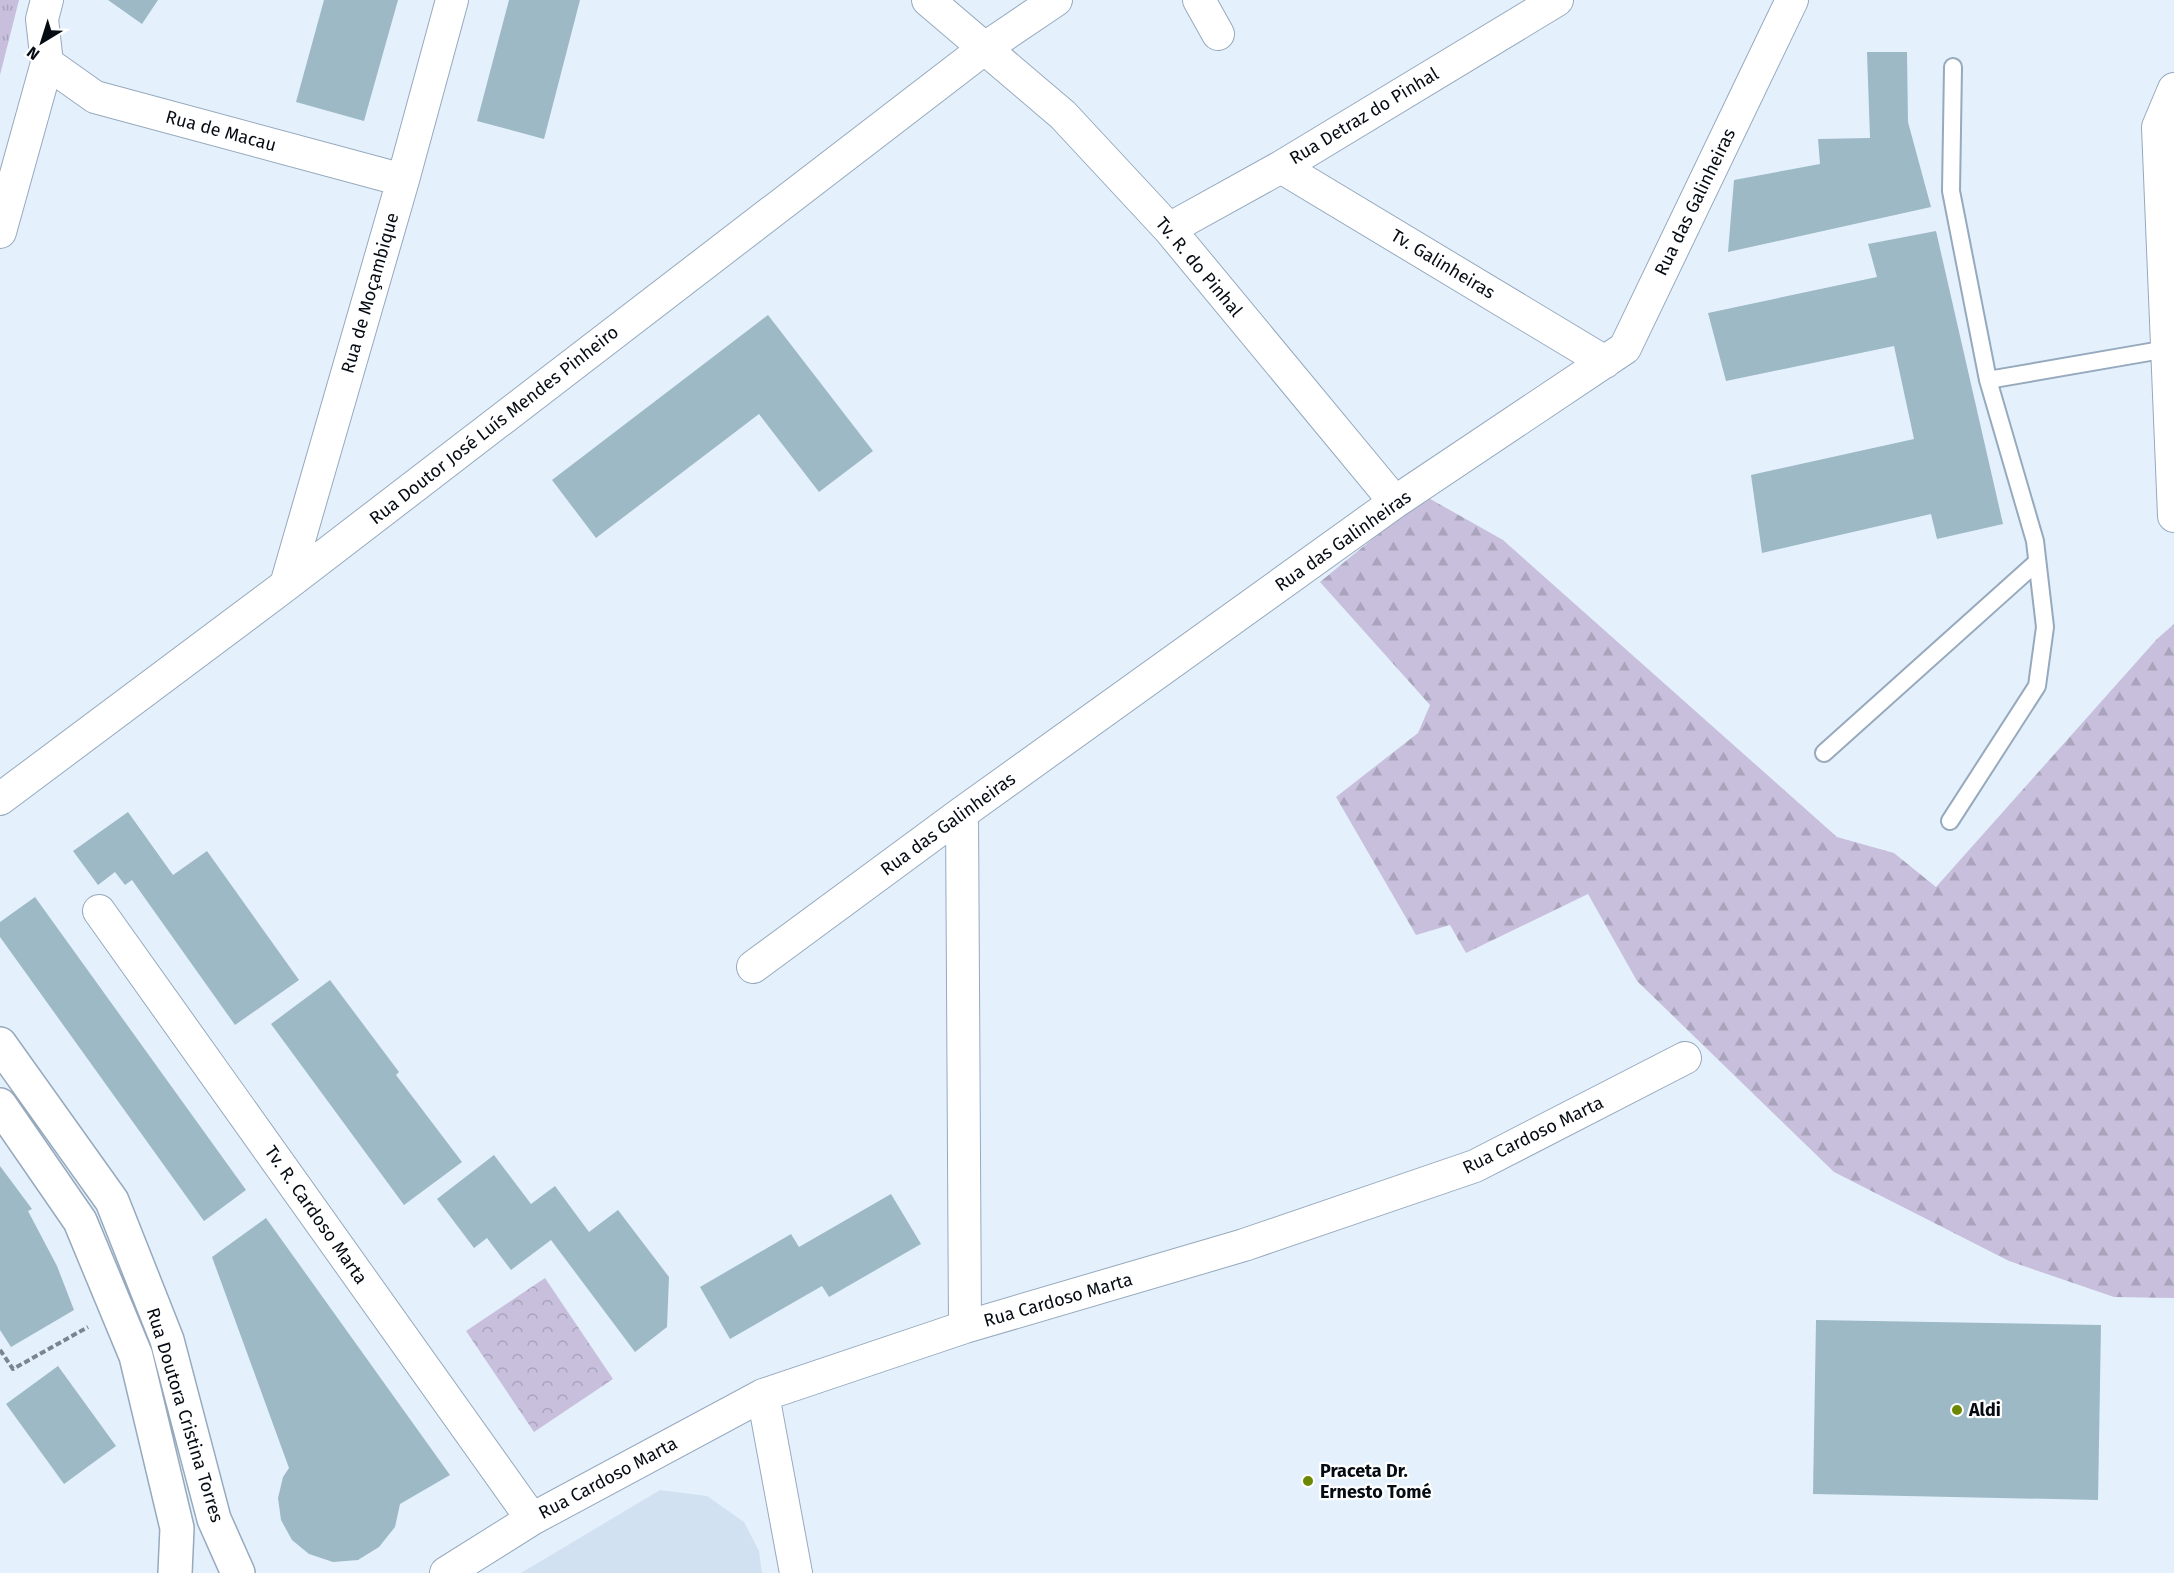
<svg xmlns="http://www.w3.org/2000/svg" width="2174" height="1573" viewBox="0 0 2174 1573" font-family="'Fira Sans',sans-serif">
	<defs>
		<pattern id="grass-tufts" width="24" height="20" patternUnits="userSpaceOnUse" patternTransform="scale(1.5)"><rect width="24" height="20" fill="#c7bfdc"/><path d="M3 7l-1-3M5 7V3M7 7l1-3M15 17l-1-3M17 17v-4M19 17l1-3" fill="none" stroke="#a9a3bc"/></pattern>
		<pattern id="forest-firs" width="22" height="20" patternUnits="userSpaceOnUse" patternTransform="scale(1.5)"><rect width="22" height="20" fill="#c7bfdc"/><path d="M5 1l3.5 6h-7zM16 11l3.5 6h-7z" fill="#a9a3bc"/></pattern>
		<pattern id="park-crowns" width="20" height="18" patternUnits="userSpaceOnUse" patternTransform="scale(1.5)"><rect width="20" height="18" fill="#c7bfdc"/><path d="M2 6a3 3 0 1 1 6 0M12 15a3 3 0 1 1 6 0" fill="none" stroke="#a9a3bc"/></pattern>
	</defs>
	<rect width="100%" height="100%" fill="#e4f1fd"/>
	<path fill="#d2e1f1" d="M660 1490 707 1496 744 1522 759 1551 762 1573H521Z"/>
	<path fill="url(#grass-tufts)" d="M0 0H19L0 75Z"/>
	<path fill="url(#forest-firs)" d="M1425 496 1503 540 1837 837 1894 853 1936 887 2157 639 2174 624V1298L2114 1297 2009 1261 1834 1172 1637 981 1588 894 1466 953 1450 925 1416 935 1336 797 1418 733 1430 705 1320 582Z"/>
	<path fill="url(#park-crowns)" d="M545 1278 613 1379 534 1432 466 1331Z"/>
	<path fill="#9cb9c5" d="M108 0H158L142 24Z
		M324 0H398L364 121 296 102Z
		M509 0H580L544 139 477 121Z
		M1867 52H1907L1908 122 1931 207 1728 252 1734 180 1820 164 1818 139 1870 138Z
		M1936 231 2003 524 1937 539 1931 514 1762 553 1751 475 1914 439 1894 346 1726 381 1708 313 1877 277 1868 244Z
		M768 315 873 451 819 492 759 414 596 538 552 480Z
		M128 812 173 875 207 851 299 980 235 1025 132 880 125 885 115 872 98 885 73 851Z
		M35 897 246 1190 204 1221 0 937V922Z
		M330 980 399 1072 396 1075 462 1162 404 1205 271 1024Z
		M494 1155 531 1204 555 1186 589 1232 618 1210 669 1277 667 1327 635 1352 551 1240 511 1270 487 1238 474 1248 437 1199Z
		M0 1166 32 1209 28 1211 57 1266 74 1310 11 1347 0 1330Z
		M891 1194 921 1244 829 1297 822 1286 730 1339 700 1287 791 1234 799 1247Z
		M266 1218 450 1475 400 1504 395 1527 379 1547 358 1560 333 1562 309 1554 292 1540 281 1520 278 1498 283 1477 289 1468 212 1257Z
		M1816 1320 2101 1325 2098 1500 1813 1494Z
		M58 1366 116 1446 64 1484 6 1404Z"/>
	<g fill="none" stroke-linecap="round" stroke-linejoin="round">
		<defs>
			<path id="lane" d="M1953 67 1951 191 1988 380
				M1824 753 2037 562
				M1950 821 2037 686 2045 627 2035 541 1988 380 2167 349"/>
			<path id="street" d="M928 0 1063 115 1169 229 1395 502
				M1199 0 1218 34
				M47 63 95 97 403 180
				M2174 89 2158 127 2174 516
				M1281 167 1605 362
				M1169 229 1281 167 1557 0
				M0 232 47 63 42 19 47 0
				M286 585 403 180 452 0
				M0 799 286 585 985 48 1056 0
				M962 813 965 1327
				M99 911 532 1519
				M753 967 962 813 1395 502 1625 348 1792 0
				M763 1395 796 1573
				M446 1573 532 1519 763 1395 965 1327 1244 1245 1475 1166 1685 1058"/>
			<path id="secondary" d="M0 1044 112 1201 167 1340 214 1519 238 1573
				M0 1105 80 1221 136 1356 177 1528 175 1573"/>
		</defs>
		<use href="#lane" stroke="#96a9bd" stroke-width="20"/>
		<use href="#street" stroke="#96a9bd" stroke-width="34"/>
		<use href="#secondary" stroke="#96a9bd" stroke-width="36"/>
		<path stroke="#7b858f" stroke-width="4" stroke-dasharray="6 3" stroke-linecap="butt" d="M0 1350 13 1369 88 1327"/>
		<use href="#lane" stroke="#fff" stroke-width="16"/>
		<use href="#street" stroke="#fff" stroke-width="32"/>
		<use href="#secondary" stroke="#fff" stroke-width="33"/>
	</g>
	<g fill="#6c8800" stroke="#fff" stroke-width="2">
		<circle cx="1957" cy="1410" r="6"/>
		<circle cx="1308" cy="1481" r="6"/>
	</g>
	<g text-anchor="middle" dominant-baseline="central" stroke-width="4.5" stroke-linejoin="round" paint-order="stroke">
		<g font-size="18" fill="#060c13" stroke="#fff">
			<text transform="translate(1364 116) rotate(-31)">Rua Detraz do Pinhal</text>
			<text transform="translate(221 131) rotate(15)">Rua de Macau</text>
			<text transform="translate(1695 202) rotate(-64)">Rua das Galinheiras</text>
			<text transform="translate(1443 264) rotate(31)">Tv. Galinheiras</text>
			<text transform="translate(1199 267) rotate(50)">Tv. R. do Pinhal</text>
			<text transform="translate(370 293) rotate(-74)">Rua de Moçambique</text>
			<text transform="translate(494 425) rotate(-38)">Rua Doutor José Luís Mendes Pinheiro</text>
			<text transform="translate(1343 541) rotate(-35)">Rua das Galinheiras</text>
			<text transform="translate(948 824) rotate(-36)">Rua das Galinheiras</text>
			<text transform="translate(1533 1135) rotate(-26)">Rua Cardoso Marta</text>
			<text transform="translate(316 1215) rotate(55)">Tv. R. Cardoso Marta</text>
			<text transform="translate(1058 1300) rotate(-16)">Rua Cardoso Marta</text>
			<text transform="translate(185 1415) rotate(73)">Rua Doutora Cristina Torres</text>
			<text transform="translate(608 1478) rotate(-28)">Rua Cardoso Marta</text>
		</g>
		<g font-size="18" font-weight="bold" fill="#060c13" stroke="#fff" text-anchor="start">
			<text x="1969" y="1410">Aldi</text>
			<text x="1320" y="1471">Praceta Dr.<tspan x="1320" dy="21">Ernesto Tomé</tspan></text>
		</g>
	</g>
	<g transform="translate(42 42) rotate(218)" stroke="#ffffff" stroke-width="4.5" paint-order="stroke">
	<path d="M0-4.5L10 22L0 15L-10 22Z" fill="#060c13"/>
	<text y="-9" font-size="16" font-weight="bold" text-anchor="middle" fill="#060c13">N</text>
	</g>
</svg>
